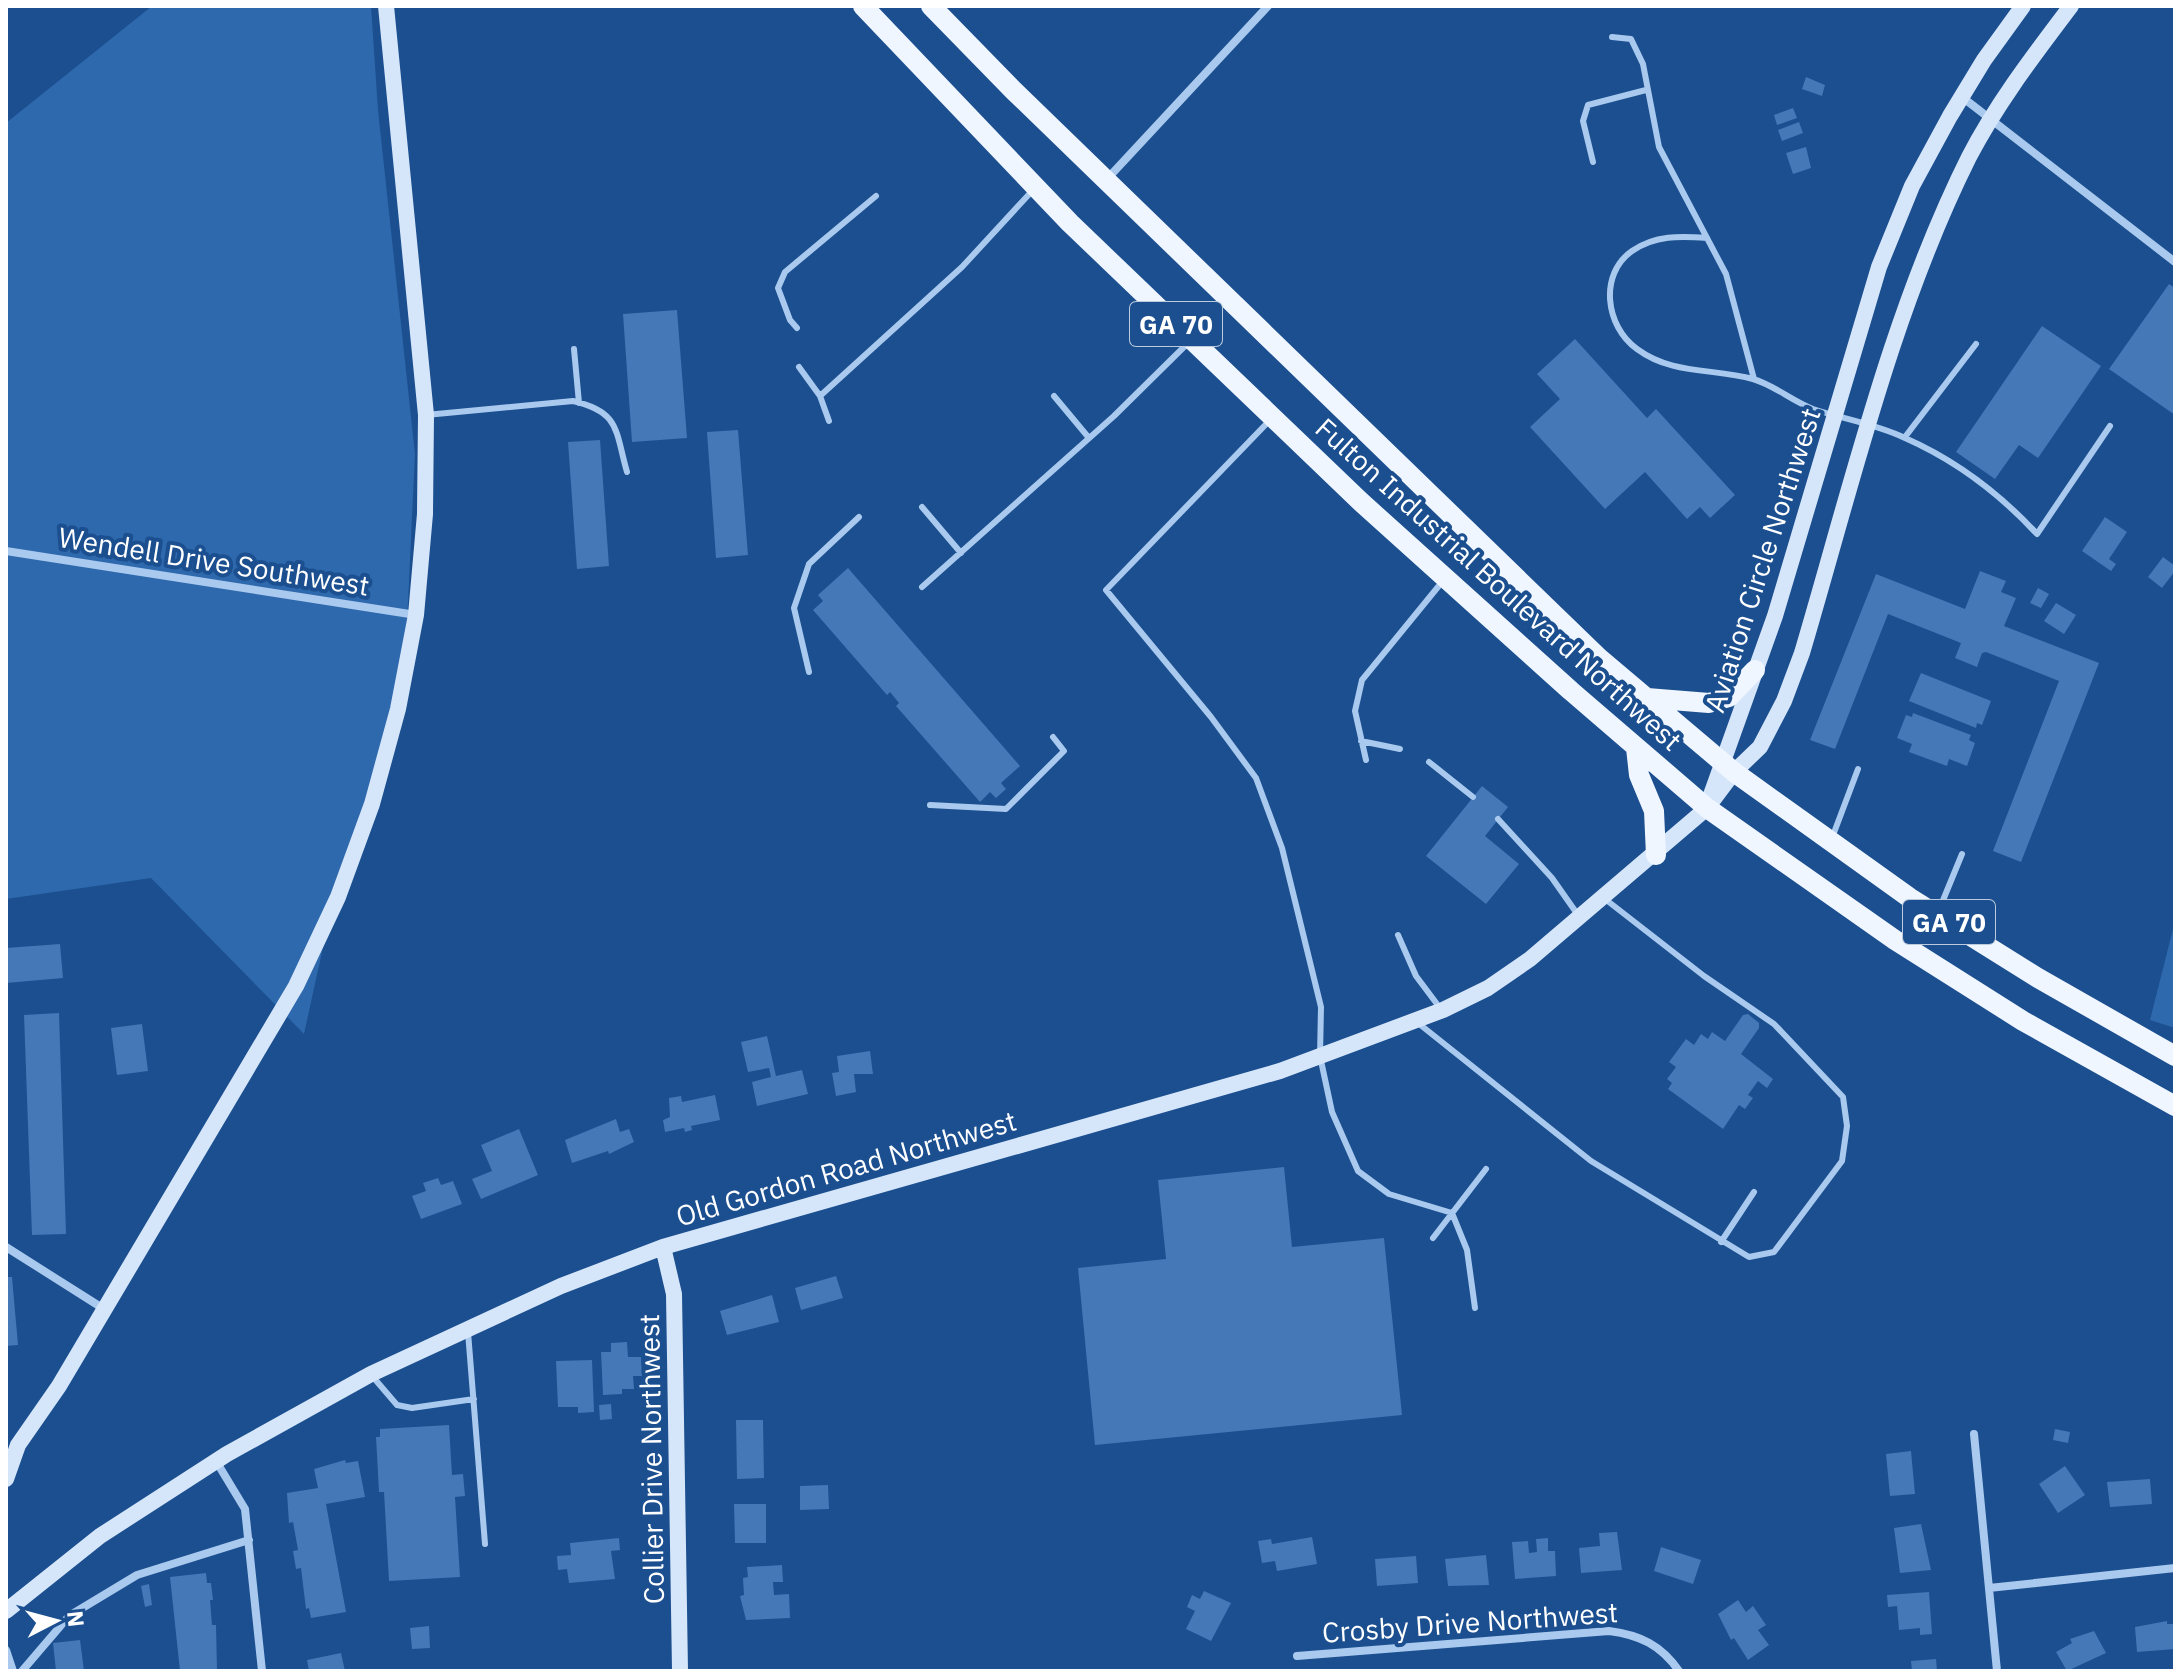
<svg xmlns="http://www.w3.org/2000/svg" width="2181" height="1677" viewBox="0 0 2181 1677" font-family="'IBM Plex Sans',sans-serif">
	<rect width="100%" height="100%" fill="#1b4f8f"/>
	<path fill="#2e69ad" d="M152 6H371L378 110 415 454 404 688 329 920 304 1034 151 878 6 899V123Z
		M2175 921V1028L2150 1020Z"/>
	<path fill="#4478b7" d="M1806 77 1825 85 1822 96 1802 89Z
		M1793 108 1797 118 1777 125 1774 115Z
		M1799 122 1803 133 1782 141 1778 130Z
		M1806 147 1811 168 1793 174 1786 153Z
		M2169 284 2175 288V415L2109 369Z
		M677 310 687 438 632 442 623 314Z
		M2042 326 2101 366 2038 458 2019 445 1995 479 1956 452Z
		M1575 339 1647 418 1656 409 1735 495 1710 518 1700 507 1687 519 1645 472 1605 509 1530 427 1560 399 1537 374Z
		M738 430 748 555 716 558 707 432Z
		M600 440 609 566 577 569 568 442Z
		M2105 517 2127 532 2109 559 2116 564 2111 571 2082 551Z
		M2163 557 2175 566V571L2162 588 2148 577Z
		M848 568 1020 766 1001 783 1006 789 996 798 990 792 980 802 896 706 899 703 890 692 887 695 813 610 823 601 818 595Z
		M1980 571 2006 581 2001 592 2016 598 2004 626 2099 663 2021 862 1993 851 2059 681 1986 652 1982 653 1977 667 1955 658 1961 643 1888 614 1835 749 1810 740 1876 574 1965 609Z
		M2038 588 2049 594 2041 608 2030 603Z
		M2056 603 2076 615 2064 634 2044 621Z
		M1921 673 1991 701 1982 725 1977 723 1976 728 1909 701Z
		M1913 713 1971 735 1969 740 1975 743 1967 766 1949 759 1947 766 1909 752 1912 744 1897 738 1906 715 1912 717Z
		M1482 786 1508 807 1485 836 1519 864 1486 904 1426 856Z
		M60 944 63 978 6 983V948Z
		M59 1013 66 1234 32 1235 24 1015Z
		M1748 1014 1759 1023V1028L1741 1054 1773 1079 1767 1088 1758 1081 1748 1095 1753 1098 1745 1109 1739 1105 1723 1129 1668 1089 1672 1083 1667 1079 1676 1067 1669 1062 1686 1039 1694 1045 1701 1034 1708 1039 1712 1032 1725 1041 1743 1015Z
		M142 1024 148 1071 117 1075 111 1028Z
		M767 1036 776 1076 802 1070 808 1094 757 1106 752 1082 771 1077 769 1068 748 1072 741 1042Z
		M870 1051 873 1074H854L856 1092 836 1096 832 1073 839 1072 837 1056Z
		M715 1095 720 1120 691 1126 692 1130 685 1132 684 1128 665 1132 663 1120 670 1117 669 1098 681 1096 682 1102Z
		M616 1119 620 1132 629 1129 634 1142 609 1154 608 1151 572 1163 565 1140Z
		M519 1129 538 1175 481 1199 472 1179 492 1171 481 1145Z
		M1284 1167 1292 1247 1384 1238 1402 1415 1095 1445 1078 1268 1166 1259 1158 1180Z
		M438 1178 441 1185 453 1181 462 1204 421 1219 412 1196 426 1191 423 1183Z
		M836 1276 843 1298 801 1310 795 1288Z
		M6 1277H12L18 1345 6 1346Z
		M772 1295 779 1322 727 1335 720 1311Z
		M627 1342 628 1357H641L642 1376H633L634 1389H622V1394L603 1395 601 1352H611V1343Z
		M592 1360 594 1412 578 1413V1407H558L556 1361Z
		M611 1404 612 1419 600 1420 599 1405Z
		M736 1420H763L764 1478 737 1479Z
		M449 1425 452 1475 463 1474 465 1496 455 1497 460 1577 389 1581 384 1492H379L376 1437H380V1429Z
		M2055 1429 2070 1432 2068 1443 2053 1440Z
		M1911 1451 1915 1494 1890 1496 1886 1454Z
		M345 1460 346 1463 358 1461 365 1497 326 1504 346 1612 311 1618 309 1608 306 1609 301 1568 296 1569 293 1551 298 1550 293 1522 289 1523 287 1493 318 1488 314 1469Z
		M2065 1466 2085 1495 2058 1513 2039 1484Z
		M2150 1479 2152 1504 2110 1507 2107 1482Z
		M828 1485 829 1509 800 1510V1486Z
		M734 1504H766V1543H735Z
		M1921 1524 1931 1570 1900 1573 1894 1528Z
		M1617 1532 1622 1570 1581 1573 1579 1548 1600 1546 1599 1533Z
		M1312 1537 1317 1564 1277 1571 1275 1561 1262 1563 1258 1541 1271 1539 1272 1544Z
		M619 1538 620 1550 611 1551 615 1579 569 1583 567 1569 558 1570 557 1556 571 1555 570 1543Z
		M1548 1538V1551H1555L1556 1576 1515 1579 1512 1542 1528 1541 1529 1553 1537 1552 1536 1539Z
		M1661 1547 1701 1560 1693 1584 1654 1571Z
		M1486 1555 1489 1585 1448 1586 1445 1559Z
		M1416 1556 1418 1583 1377 1586 1375 1559Z
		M782 1565 783 1582H773L774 1595 789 1594 790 1618 746 1620 740 1596 744 1595 743 1578 748 1577 747 1567Z
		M206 1573 207 1583H211L213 1600H210L212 1625H216L217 1671H180L170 1577Z
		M149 1584 152 1605 145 1607 141 1586Z
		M1204 1591 1231 1603 1211 1641 1186 1629 1195 1611 1187 1607 1192 1595 1200 1599Z
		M1929 1592 1932 1634 1920 1635V1628L1899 1630 1897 1606 1888 1607 1887 1595Z
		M1738 1600 1746 1612 1753 1606 1766 1625 1758 1630 1769 1645 1748 1660 1734 1638 1731 1640 1718 1614Z
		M2167 1621V1624H2175V1649L2137 1652 2135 1627Z
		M429 1626 430 1648 412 1649 410 1628Z
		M2094 1631 2106 1653 2067 1671 2056 1652 2072 1643 2070 1639Z
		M80 1640 84 1671H56L53 1643Z
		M341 1653 345 1671H309L307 1660Z
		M1936 1659 1937 1671H1912L1911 1661Z"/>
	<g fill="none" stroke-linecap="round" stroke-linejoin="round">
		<path stroke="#a9c9ee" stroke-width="6" d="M1612 37 1631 39 1643 64 1659 147 1726 274 1754 379
			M1593 162 1583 121 1588 105 1646 90
			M1707 238C1680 236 1655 235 1632 251 1599 274 1605 326 1637 349 1672 375 1713 368 1753 379 1774 385 1792 401 1813 409 1843 419 1876 424 1905 438 1955 460 2000 494 2037 534L2110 426
			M797 328 790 320 778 288 785 272 876 196
			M574 349 579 403
			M799 367 820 396 829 421
			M820 396 962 267 1033 190
			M1054 396 1089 438
			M426 415 573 401C620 412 615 430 627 472
			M1270 420 1106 590 1211 717 1256 778 1282 848 1321 1007 1320 1056 1332 1112 1358 1171 1389 1194 1452 1213 1467 1250 1475 1308
			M1905 437 1976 344
			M922 507 961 553
			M922 587 1114 416 1189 342
			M809 672 794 608 809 564 859 517
			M1361 741 1400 749
			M1366 760 1355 711 1362 680 1442 582
			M1429 762 1473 797
			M930 805 1006 809 1064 751 1053 737
			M1498 819 1552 878 1578 915
			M1832 838 1858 769
			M1939 910 1962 854
			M1398 935 1416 976 1440 1008
			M1418 1023 1591 1161 1749 1257 1774 1252 1842 1161 1847 1126 1843 1097 1774 1024 1704 976 1605 899
			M1433 1238 1486 1169
			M1721 1242 1754 1192
			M468 1332 485 1544
			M373 1377 397 1405 412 1408 474 1399"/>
		<path stroke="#a9c9ee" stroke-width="8" d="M1962 97 2175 262
			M1108 178 1268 6
			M6 551 416 615
			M6 1247 104 1309
			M1974 1434 1997 1671
			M216 1461 245 1509 262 1671
			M1989 1588 2175 1568
			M6 1650 13 1671
			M1297 1656 1609 1631C1640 1635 1661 1645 1679 1671
			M22 1671 69 1616 137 1575 249 1540"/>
		<path stroke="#d6e6fa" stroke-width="16" d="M1711 795 1775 616 1879 267 1912 186 1950 116 1984 60 2023 6
			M663 1247 674 1294 680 1671
			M6 1479 18 1445 59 1386 296 986 338 897 372 804 398 709 416 615 425 514 426 415 386 6
			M6 1611 100 1536 227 1454 371 1374 561 1286 663 1247 1280 1071 1443 1010 1488 988 1530 959 1707 808 1734 772 1760 747 1784 701 1802 653C1851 488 1892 311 1969 157 1997 103 2034 55 2071 6"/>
		<path stroke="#f0f6ff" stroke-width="20" d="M863 6 1070 223 1361 502 1571 691 1707 808 1895 940 2023 1021 2175 1106
			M931 6 1013 90 1599 658 1734 772 1910 898 2038 978 2175 1056
			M1647 698 1709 703 1729 697 1755 670
			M1636 748 1639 775 1654 811 1656 855"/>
	</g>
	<g text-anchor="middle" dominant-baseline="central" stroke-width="8" stroke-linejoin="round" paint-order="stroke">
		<g fill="#1b4f8f" stroke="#bbcadd" stroke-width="2">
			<rect x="1130" y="302" width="92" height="44" rx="6"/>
			<rect x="1903" y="900" width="92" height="44" rx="6"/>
		</g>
		<g font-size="26" font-weight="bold" fill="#fff">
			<text x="1176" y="324">GA 70</text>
			<text x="1949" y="922">GA 70</text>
		</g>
		<g font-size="28" fill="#fff" stroke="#1b4f8f">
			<text transform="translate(1762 560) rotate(-72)">Aviation Circle Northwest</text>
			<text transform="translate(214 561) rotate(9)">Wendell Drive Southwest</text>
			<text transform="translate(1499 584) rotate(42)">Fulton Industrial Boulevard Northwest</text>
			<text transform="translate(846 1168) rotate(-16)">Old Gordon Road Northwest</text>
			<text transform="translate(651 1459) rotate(-91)">Collier Drive Northwest</text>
			<text transform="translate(1470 1622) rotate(-4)">Crosby Drive Northwest</text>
		</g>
	</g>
	<rect width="2181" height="1677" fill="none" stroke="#ffffff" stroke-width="16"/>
	<g transform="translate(56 1621) rotate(84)" stroke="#1b4f8f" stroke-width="6" paint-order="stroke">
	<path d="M0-6L14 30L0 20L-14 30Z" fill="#ffffff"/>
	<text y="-12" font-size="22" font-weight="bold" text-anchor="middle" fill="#ffffff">N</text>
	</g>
</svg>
